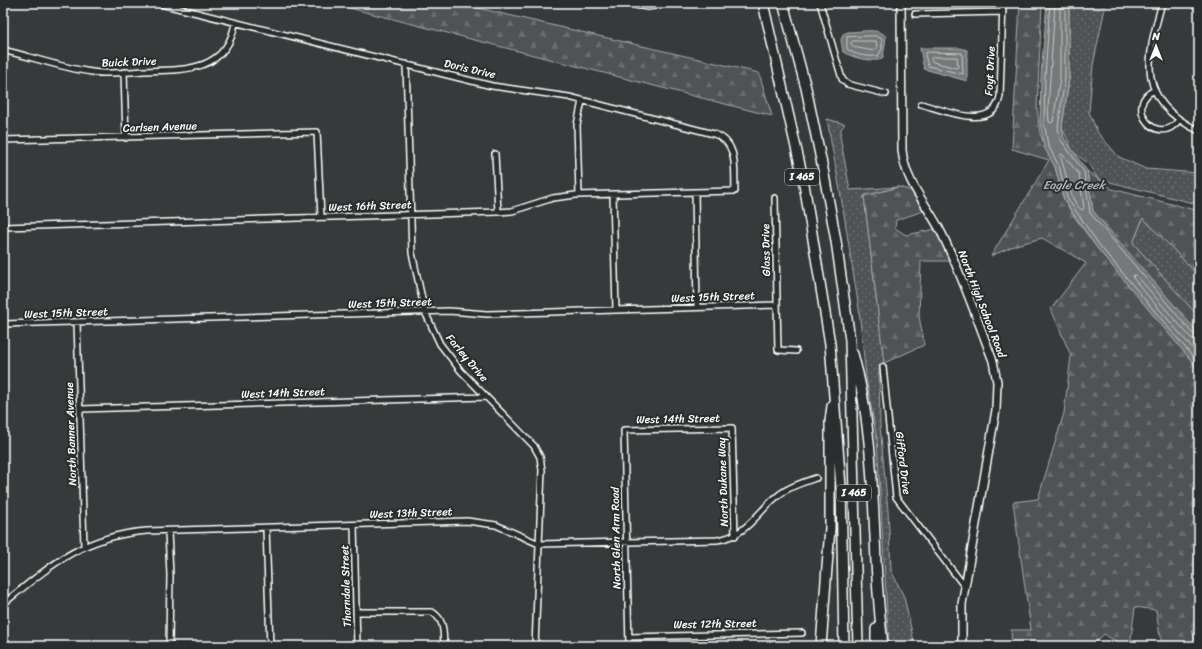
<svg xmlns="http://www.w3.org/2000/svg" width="1202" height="649" viewBox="0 0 1202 649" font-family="Sriracha,sans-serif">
	<defs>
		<pattern id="grass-dots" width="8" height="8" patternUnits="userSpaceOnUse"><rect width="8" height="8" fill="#505354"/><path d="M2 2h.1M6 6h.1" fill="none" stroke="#6a6d6e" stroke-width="1.8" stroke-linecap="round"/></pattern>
		<pattern id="forest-firs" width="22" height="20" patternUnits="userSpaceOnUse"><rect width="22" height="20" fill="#505354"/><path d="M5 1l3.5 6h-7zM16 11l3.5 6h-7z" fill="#6a6d6e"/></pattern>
	</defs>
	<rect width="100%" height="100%" fill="#373a3b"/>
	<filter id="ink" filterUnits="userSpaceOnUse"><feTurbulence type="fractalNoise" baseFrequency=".025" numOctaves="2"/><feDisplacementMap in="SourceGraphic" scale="8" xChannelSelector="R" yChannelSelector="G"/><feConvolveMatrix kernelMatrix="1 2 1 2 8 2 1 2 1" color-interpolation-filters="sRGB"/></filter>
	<g filter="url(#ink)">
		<path fill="url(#grass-dots)" stroke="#a8a9aa" d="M1069 3H1106L1093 65 1089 112 1098 133 1119 157 1146 169 1199 173V200L1197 204 1098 179 1088 163 1073 152 1062 127 1069 79Z
			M827 119 845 124 841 129 840 136 850 190 899 187 864 196 884 363 879 369 880 426 888 511 891 570 904 597 915 646H889L877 440 866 377 859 309 842 202Z
			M1143 218 1199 276V317L1133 243Z"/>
		<path fill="url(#forest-firs)" stroke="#a8a9aa" d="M330 3H456L759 73 772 116Z
			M1020 3H1042L1037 108 1040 134 1055 167 1063 197 1071 212 1097 248 1199 366V623L1192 630 1197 646H1164L1160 637 1156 610 1135 607 1130 646 1117 642 1104 634 1092 646H1012L1011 630H1031L1013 502 1038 499 1064 413 1071 356 1051 309 1086 263 1042 238 1016 245 991 256 1049 160 1012 149Z
			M1087 171 1112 189 1199 211V276L1143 218 1133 243 1199 317V335L1131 258 1093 211Z
			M899 187 912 191 924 211 896 220 895 228 906 235 936 229 951 261H921L919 316 924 345 884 363 864 196Z"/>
		<path fill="#767879" stroke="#adaeaf" d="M1047 3H1069V79L1062 127 1064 138 1087 171 1093 211 1199 334V370L1097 248 1064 200 1055 167 1044 147 1040 122 1041 76Z
			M848 32C859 32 880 27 886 37L883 57 879 60C867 61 854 58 843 52L841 40 843 34Z
			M960 48 967 50V81L924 69 920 48Z"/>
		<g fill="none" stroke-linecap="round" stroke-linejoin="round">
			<path stroke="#c8c9c9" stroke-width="1" d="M1050 3 1045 76 1044 122 1048 145 1059 166 1067 198 1100 246 1199 364
				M1055 3 1048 108 1049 122 1051 123 1053 122 1060 78V3
				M1065 3V78L1058 127 1060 139 1084 172 1090 213 1194 335 1199 336
				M876 36 882 39V49L878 56C868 57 854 55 847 49V37Z
				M853 41H876L877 48 874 51 853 47 851 43Z
				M927 52 962 53 963 74 928 66 925 55Z
				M933 57H957L958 67 956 68 933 62 931 59Z
				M1062 154 1079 174 1084 208 1082 210C1070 204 1066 169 1060 156Z
				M1199 341 1191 338 1136 275H1134L1133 278 1199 356"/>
			<defs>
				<path id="street" d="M627 3C640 6 650 10 663 3
					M820 3 842 79 847 84 886 94
					M1162 3C1146 60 1136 100 1199 131
					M915 14 1003 12
					M3 50C32 57 62 68 92 72 108 75 126 72 143 71 182 70 227 73 235 23
					M406 64 412 253 425 312 440 344 461 371 534 446 540 457 542 470 535 646
					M124 72 126 138
					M1155 90C1123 103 1156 150 1179 120
					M921 104C944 110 994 133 1000 96L1003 3
					M3 140 317 132 321 217
					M495 154 498 212
					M695 192 697 307
					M579 195 577 125 582 101
					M613 195 616 310
					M775 198 778 350 796 351
					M3 227 498 212 512 211 553 198 576 195 735 191C734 170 739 142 714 134L569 97 492 86 157 3
					M77 322 84 546
					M3 324 449 311 487 314 777 305
					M883 367 896 497 965 587
					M80 409 486 397
					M354 525 357 646
					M266 528 270 646
					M168 531 170 575 169 646
					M3 604C51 565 83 536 147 531L467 521 496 525 539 544 717 540C748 536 757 511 780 494 790 486 804 482 816 478
					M356 612H432C445 620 443 632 444 646
					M629 637 802 633
					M146 646 170 645
					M629 646 624 430 732 428 735 536"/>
				<path id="secondary" d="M901 3 902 150C905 183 928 205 942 234 962 275 977 319 993 361L997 382 996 410 962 604V646"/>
				<path id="highway" d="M763 3 803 178 830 344 841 487 844 646
					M783 3 806 88 823 169 836 241 850 340 858 646
					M853 354C870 413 872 476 875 537 876 573 879 610 883 646
					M876 629V646
					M821 646 830 528V421L832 406"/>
			</defs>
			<use href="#street" stroke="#fff" stroke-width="8"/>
			<use href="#secondary" stroke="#fff" stroke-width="10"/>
			<use href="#highway" stroke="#fff" stroke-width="12"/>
			<use href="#street" stroke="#2a2d2e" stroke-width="5"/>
			<use href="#secondary" stroke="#2a2d2e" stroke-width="7"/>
			<use href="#highway" stroke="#2a2d2e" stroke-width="9"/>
		</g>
	</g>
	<g text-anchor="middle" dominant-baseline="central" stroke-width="4" stroke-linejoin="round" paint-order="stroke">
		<g fill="#2a2d2e" stroke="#bfc0c0" stroke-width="1">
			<rect x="785" y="169" width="34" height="16" rx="3"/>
			<rect x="837" y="485" width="34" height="16" rx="3"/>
		</g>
		<g font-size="10" font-weight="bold" fill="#fff">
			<text x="802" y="177">I 465</text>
			<text x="854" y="493">I 465</text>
		</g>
		<g font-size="11" fill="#fff" stroke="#2a2d2e">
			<text transform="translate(129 62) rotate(-2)">Buick Drive</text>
			<text transform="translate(470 69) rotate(13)">Doris Drive</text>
			<text transform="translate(990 71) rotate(-87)">Foyt Drive</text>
			<text transform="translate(160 127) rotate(-2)">Carlsen Avenue</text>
			<text transform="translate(370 206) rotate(-2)">West 16th Street</text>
			<text transform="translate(766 250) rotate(-91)">Glass Drive</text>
			<text transform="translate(713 297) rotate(-2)">West 15th Street</text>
			<text transform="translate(390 303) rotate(-2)">West 15th Street</text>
			<text transform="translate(982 304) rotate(69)">North High School Road</text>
			<text transform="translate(66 313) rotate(-2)">West 15th Street</text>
			<text transform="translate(467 358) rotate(50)">Farley Drive</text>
			<text transform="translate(283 393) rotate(-2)">West 14th Street</text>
			<text transform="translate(678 419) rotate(-1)">West 14th Street</text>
			<text transform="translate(71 434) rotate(-92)">North Banner Avenue</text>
			<text transform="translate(903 463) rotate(83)">Gifford Drive</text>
			<text transform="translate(723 482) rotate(-92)">North Dukane Way</text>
			<text transform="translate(411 513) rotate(-2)">West 13th Street</text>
			<text transform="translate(616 538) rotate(-91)">North Glen Arm Road</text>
			<text transform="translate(346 586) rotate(-92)">Thorndale Street</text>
			<text transform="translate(715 624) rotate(-1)">West 12th Street</text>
		</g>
		<g font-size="12" font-style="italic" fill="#b4b5b5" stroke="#2a2d2e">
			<text x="1074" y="185">Eagle Creek</text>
		</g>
	</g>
	<rect width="1202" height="649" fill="none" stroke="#2a2d2e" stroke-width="16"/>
	<rect x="8" y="8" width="1186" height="633" fill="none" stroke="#fff" stroke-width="1.5" filter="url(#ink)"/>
	<g transform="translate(1156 46)" stroke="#2a2d2e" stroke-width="3" paint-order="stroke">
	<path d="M0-3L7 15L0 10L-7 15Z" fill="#ffffff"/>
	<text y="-6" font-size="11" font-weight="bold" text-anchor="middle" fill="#ffffff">N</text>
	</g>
</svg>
